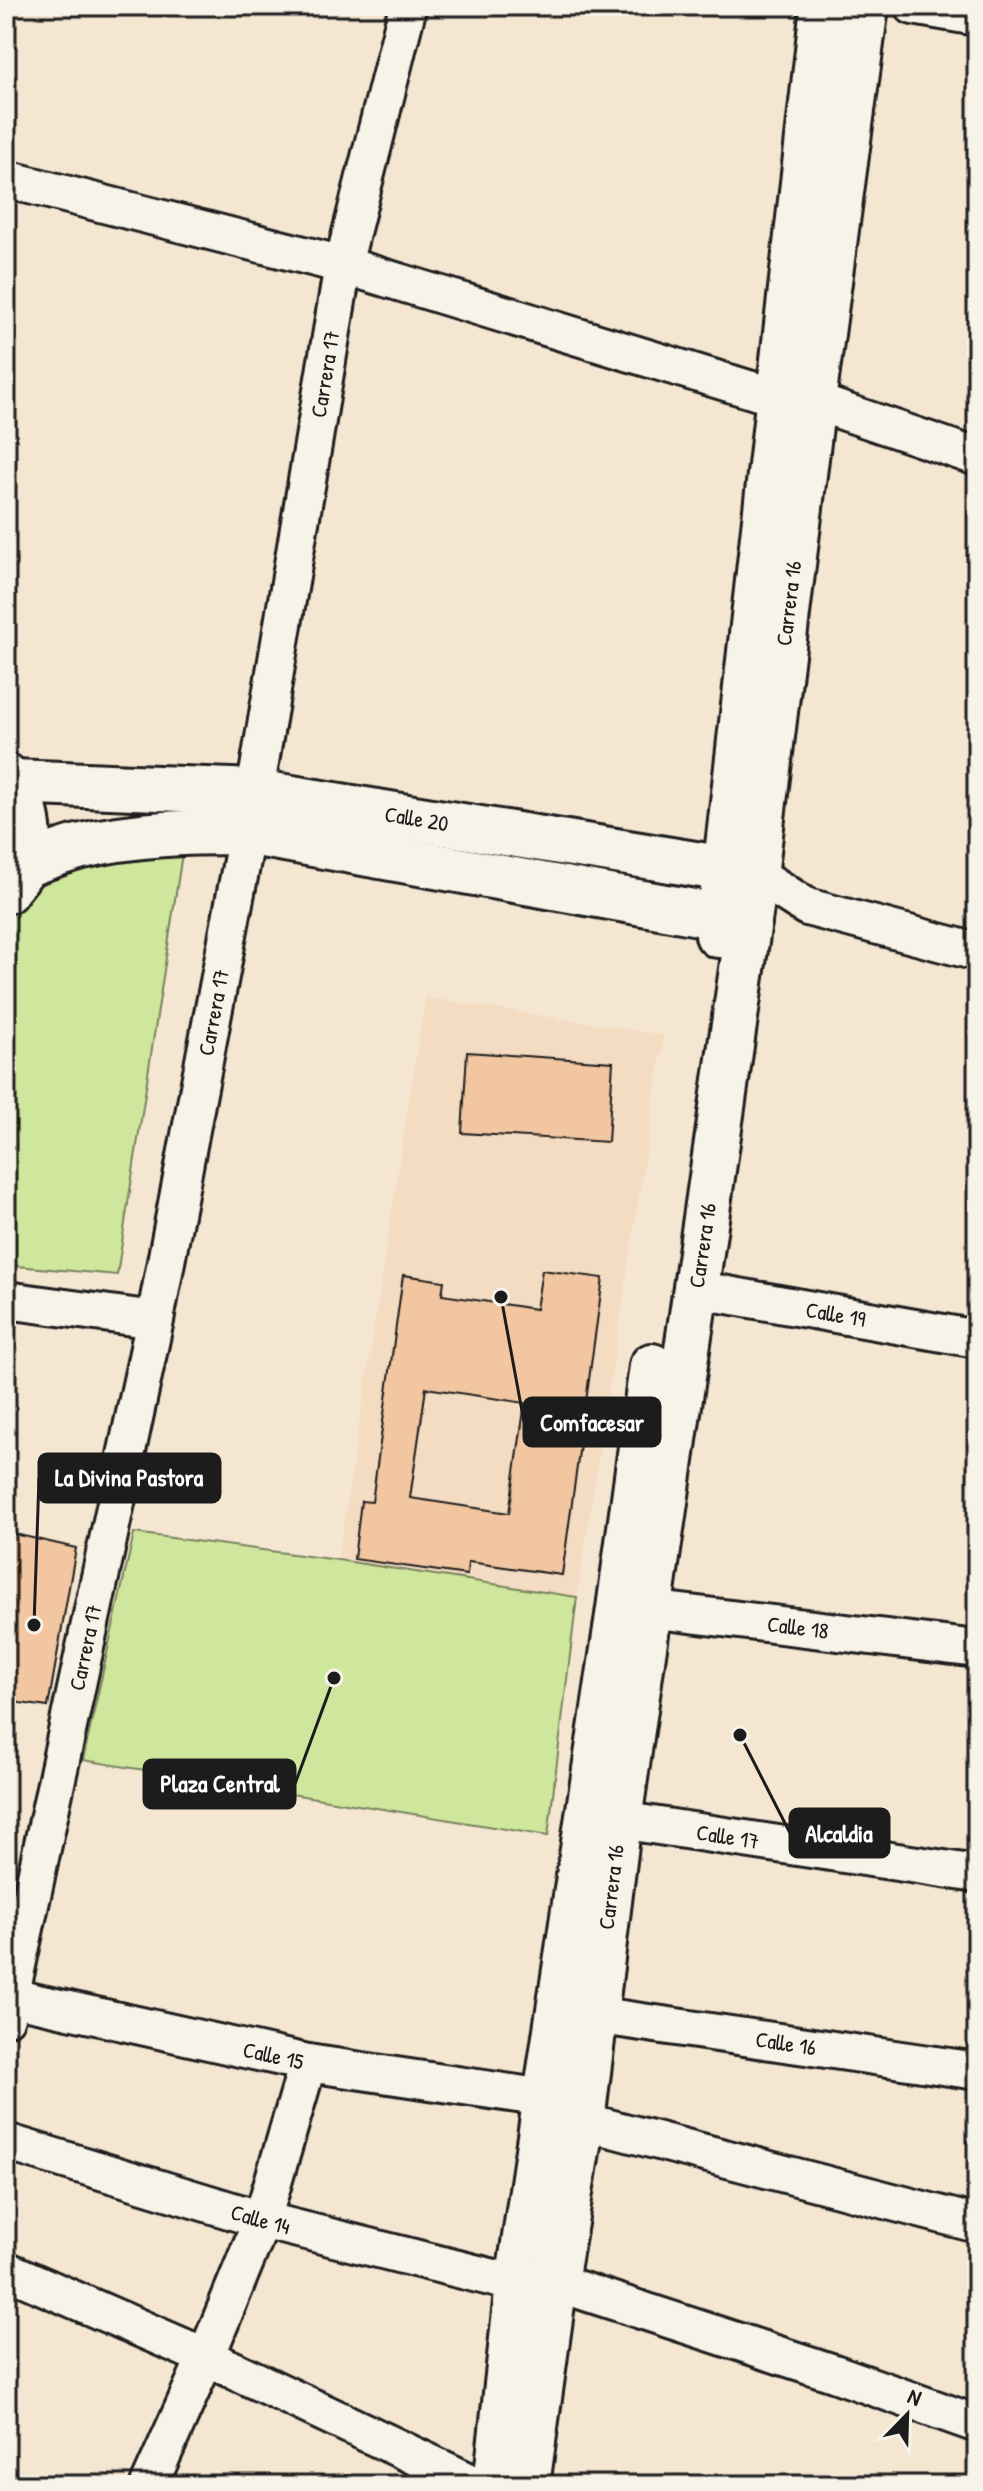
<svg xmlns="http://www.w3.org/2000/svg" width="983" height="2491" viewBox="0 0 983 2491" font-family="'Patrick Hand',sans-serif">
	<rect width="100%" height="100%" fill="#f5e6d2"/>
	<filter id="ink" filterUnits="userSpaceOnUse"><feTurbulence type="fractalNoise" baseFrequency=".0125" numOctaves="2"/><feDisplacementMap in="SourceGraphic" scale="16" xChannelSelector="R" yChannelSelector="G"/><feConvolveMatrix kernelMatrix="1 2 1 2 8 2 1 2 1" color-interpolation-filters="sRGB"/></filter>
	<g filter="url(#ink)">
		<path fill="#f4dcc3" d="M425 997 664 1035 577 1597 338 1560Z"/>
		<path fill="#cfe79c" stroke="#76825c" stroke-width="2" d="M184 841 117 1275 6 1265V912L43 878Z
			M134 1533 338 1560 577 1597 548 1836 83 1760Z"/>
		<path fill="#f1c6a0" stroke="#1c1c1c" stroke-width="2" fill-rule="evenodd" d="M467 1052 613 1062 608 1142 462 1133Z
			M542 1270 603 1278 562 1575 468 1562 467 1575 354 1559 361 1501 372 1502 403 1275 444 1281 442 1295 536 1309ZM426 1388 525 1403 509 1513 410 1498Z
			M6 1532 76 1548 48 1707 6 1701Z"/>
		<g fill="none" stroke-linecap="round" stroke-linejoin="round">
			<defs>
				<g id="minor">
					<path d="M913 6 977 17"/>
					<path d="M6 179 343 265 778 398 813 401 977 457"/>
					<path d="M756 874 807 907 977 952"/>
					<path id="s1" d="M694 1289 977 1339"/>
					<path d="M6 1300 155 1320"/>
					<path id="s2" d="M625 1609H649L977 1649"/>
					<path id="s3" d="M619 1820 977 1874"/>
					<path id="s4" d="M6 1996 308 2063 545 2098"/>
					<path id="s5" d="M594 2015 977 2071"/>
					<path id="s6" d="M6 2017 155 1320 255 792 343 265 408 6"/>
					<path d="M582 2121 977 2224"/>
					<path id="s7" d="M6 2142 262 2220 518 2284"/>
					<path d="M6 2270 206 2357 476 2485"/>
					<path d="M555 2282 834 2373 977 2424"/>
					<path d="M149 2485 206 2357 262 2220 308 2063"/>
				</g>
				<g id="tertiary">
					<path d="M6 776C27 795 34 839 24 865 21 874 11 883 6 891"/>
					<path id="s8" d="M13 782 255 792 756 874"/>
					<path d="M24 865C42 859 60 852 78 847 133 833 189 832 246 832L749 922"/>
				</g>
				<g id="secondary">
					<path d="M718 935 823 6"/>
					<path d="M496 2485 518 2284 619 1609 652 1366"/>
					<path id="s9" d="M527 2485 555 2282 582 2121 619 1820 752 900 813 401 866 6"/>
				</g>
			</defs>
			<use href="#minor" stroke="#1c1c1c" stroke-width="42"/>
			<use href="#tertiary" stroke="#1c1c1c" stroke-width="50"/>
			<use href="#secondary" stroke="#1c1c1c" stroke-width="50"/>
			<use href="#minor" stroke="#f7f3e8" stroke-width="36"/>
			<use href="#tertiary" stroke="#f7f3e8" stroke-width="44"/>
			<use href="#secondary" stroke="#f7f3e8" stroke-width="44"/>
		</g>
	</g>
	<g text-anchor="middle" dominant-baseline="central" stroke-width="8" stroke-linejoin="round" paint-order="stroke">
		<g font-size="22" fill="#1c1c1c" stroke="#f7f3e8">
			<text stroke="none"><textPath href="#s6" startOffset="1674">Carrera 17</textPath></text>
			<text stroke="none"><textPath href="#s9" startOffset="1900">Carrera 16</textPath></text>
			<text stroke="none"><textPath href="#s8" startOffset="406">Calle 20</textPath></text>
			<text stroke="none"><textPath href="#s6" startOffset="1026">Carrera 17</textPath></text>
			<text stroke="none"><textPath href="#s9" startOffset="1252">Carrera 16</textPath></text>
			<text stroke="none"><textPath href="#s1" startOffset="144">Calle 19</textPath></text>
			<text stroke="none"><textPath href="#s2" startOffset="174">Calle 18</textPath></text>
			<text stroke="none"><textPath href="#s6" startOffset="378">Carrera 17</textPath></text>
			<text stroke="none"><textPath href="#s3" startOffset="110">Calle 17</textPath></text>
			<text stroke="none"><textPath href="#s9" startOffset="604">Carrera 16</textPath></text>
			<text stroke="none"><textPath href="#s5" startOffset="194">Calle 16</textPath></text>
			<text stroke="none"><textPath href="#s4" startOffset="274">Calle 15</textPath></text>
			<text stroke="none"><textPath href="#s7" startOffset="266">Calle 14</textPath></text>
		</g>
	</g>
	<path fill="none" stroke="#1c1c1c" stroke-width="3" d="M501 1297L524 1422M34 1625L39 1478M334 1678L295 1784M740 1735L790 1833"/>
	<g fill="#1c1c1c" stroke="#f7f3e8" stroke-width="3">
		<circle cx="501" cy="1297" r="8"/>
		<circle cx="34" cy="1625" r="8"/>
		<circle cx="334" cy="1678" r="8"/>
		<circle cx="740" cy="1735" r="8"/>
	</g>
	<g fill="#1c1c1c" stroke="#1c1c1c" stroke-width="3">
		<rect x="524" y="1398" width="136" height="48" rx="8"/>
		<rect x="39" y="1454" width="181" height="48" rx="8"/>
		<rect x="144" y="1760" width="151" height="48" rx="8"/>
		<rect x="790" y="1809" width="99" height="48" rx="8"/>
	</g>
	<g font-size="24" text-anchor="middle" font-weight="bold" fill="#fff">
		<text x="592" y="1431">Comfacesar</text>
		<text x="129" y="1486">La Divina Pastora</text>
		<text x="220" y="1792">Plaza Central</text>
		<text x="839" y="1842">Alcaldia</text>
	</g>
	<rect width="983" height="2491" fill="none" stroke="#f7f3e8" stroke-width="32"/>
	<rect x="16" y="16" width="951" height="2459" fill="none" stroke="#1c1c1c" stroke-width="3" filter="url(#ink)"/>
	<g transform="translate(907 2415) rotate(23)" stroke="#f7f3e8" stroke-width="6" paint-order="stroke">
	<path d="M0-6L14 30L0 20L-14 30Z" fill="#1c1c1c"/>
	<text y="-12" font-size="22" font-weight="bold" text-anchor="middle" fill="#1c1c1c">N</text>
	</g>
</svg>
